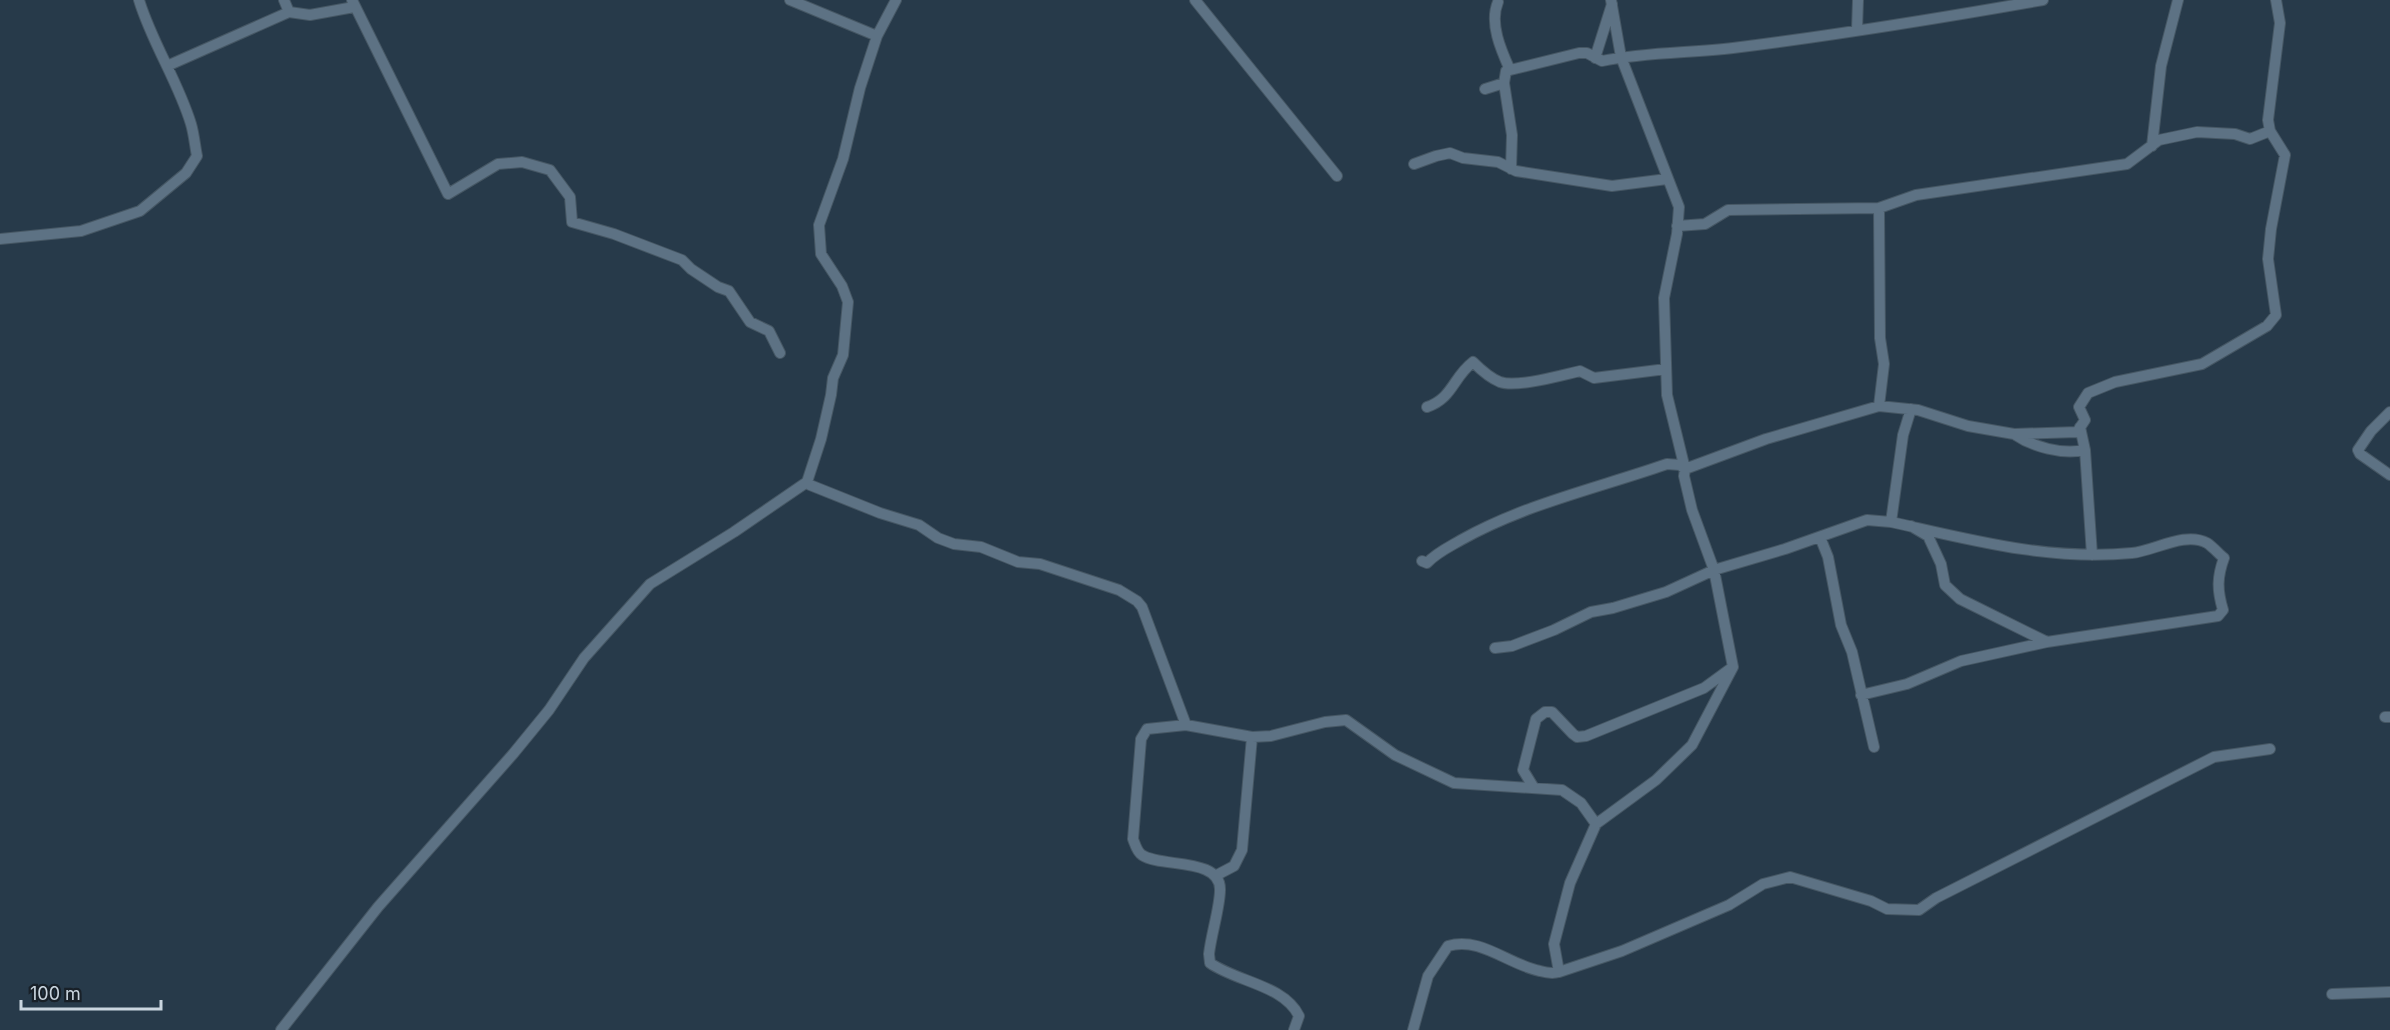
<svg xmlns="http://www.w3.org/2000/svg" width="2390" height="1030" viewBox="0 0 2390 1030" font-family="Inter,sans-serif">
	<rect width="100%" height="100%" fill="#273a4a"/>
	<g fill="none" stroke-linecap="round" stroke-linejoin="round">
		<defs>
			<path id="minor" d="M284 0 289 12
				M352 0 448 194 498 164 522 162 550 170 570 197 572 222 614 234 682 260 691 269 718 287 729 291 750 322 769 331 780 353
				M790 0 877 36
				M896 0 877 36 860 88 843 159 819 225 821 254 842 286 848 302 843 355 833 378 831 395 821 439 807 482 810 485 880 513 919 525 938 538 954 544 981 547 1018 562 1040 564 1119 590 1137 601 1142 607 1186 725
				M1195 0 1337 176
				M1611 0 1621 57 1679 207 1677 234 1664 298 1667 395 1685 469 1684 476 1692 510 1714 570 1733 667 1692 745 1656 780 1596 824 1570 883 1554 944 1559 972 1622 951 1729 905 1763 884 1790 877 1871 901 1887 909 1919 910 1936 898 2214 757 2270 749
				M1498 2C1489 23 1501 50 1510 70
				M1857 30 1858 0
				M1595 58 1612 4
				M167 66 289 12 310 15 354 7
				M1504 83 1512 135 1511 169
				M1485 89 1504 83 1506 71 1579 53H1587L1602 61C1645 52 1690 53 1733 48 1837 35 1941 18 2043 0
				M2152 146 2161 66 2178 0
				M1414 164 1436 156 1450 153 1463 158 1498 162 1516 171 1612 186 1667 179
				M1677 226 1705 224 1728 210 1879 208
				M0 239 81 231 140 211 186 173 197 156C195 146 194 134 191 124 178 81 152 43 139 0
				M1879 406 1884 364 1880 338 1879 208 1916 195 2127 164 2159 140 2197 132 2235 134 2250 139 2270 131
				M1427 407C1453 398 1453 377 1473 362 1481 370 1490 378 1500 382 1517 388 1562 375 1580 371L1594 378 1666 369
				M2390 412 2371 431 2358 450 2360 454 2390 475
				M2080 427 2085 450 2092 555
				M2014 434C2033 447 2062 455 2085 450
				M1891 522 1903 435 1911 409
				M1820 537 1828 557 1841 625 1852 652 1874 747
				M1422 561 1427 563C1436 553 1449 547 1461 540 1525 504 1598 488 1667 464L1680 465 1685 469 1766 439 1879 406 1918 410 1968 426 2014 434 2077 432 2085 420 2079 407 2088 393 2115 382 2202 364 2267 326 2276 315 2268 259 2271 229 2285 155 2270 131 2268 120 2280 23 2276 0
				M1495 648 1512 646 1554 630 1591 612 1613 608 1666 592 1714 570 1785 549 1867 520 1891 522C1971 540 2049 561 2132 553 2154 551 2185 531 2207 543 2213 547 2219 554 2224 558 2217 577 2217 590 2223 610L2218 616 2047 642 1960 599 1945 585 1941 564 1928 536 1911 526
				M1861 695 1907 684 1961 661 2047 642
				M2385 717H2390
				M1534 788 1523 770 1536 719 1545 712H1552L1573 734 1577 737 1586 736 1704 688 1730 669
				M1215 876 1234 866 1242 850 1252 737
				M2332 994 2390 992
				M281 1030 378 907 513 754 549 710 584 658 650 584 734 532 807 482
				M1294 1030 1299 1016C1284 985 1237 982 1210 963L1209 954C1211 935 1220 907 1220 890 1221 857 1161 868 1142 855 1137 852 1135 844 1133 839L1141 739 1147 729 1186 725 1252 737 1271 736 1325 722 1346 720 1395 755 1454 783 1562 790 1581 803 1596 824
				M1413 1030 1428 976 1448 946C1480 936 1509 965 1540 971 1547 973 1552 974 1559 972"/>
		</defs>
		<use href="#minor" stroke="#465764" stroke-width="12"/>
		<use href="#minor" stroke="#5d7284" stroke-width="10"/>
	</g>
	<path d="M21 1000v9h140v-9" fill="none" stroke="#cad5df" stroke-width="3"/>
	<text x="30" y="1000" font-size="18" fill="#cad5df" stroke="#182028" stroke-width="4.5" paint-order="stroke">100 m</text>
</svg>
